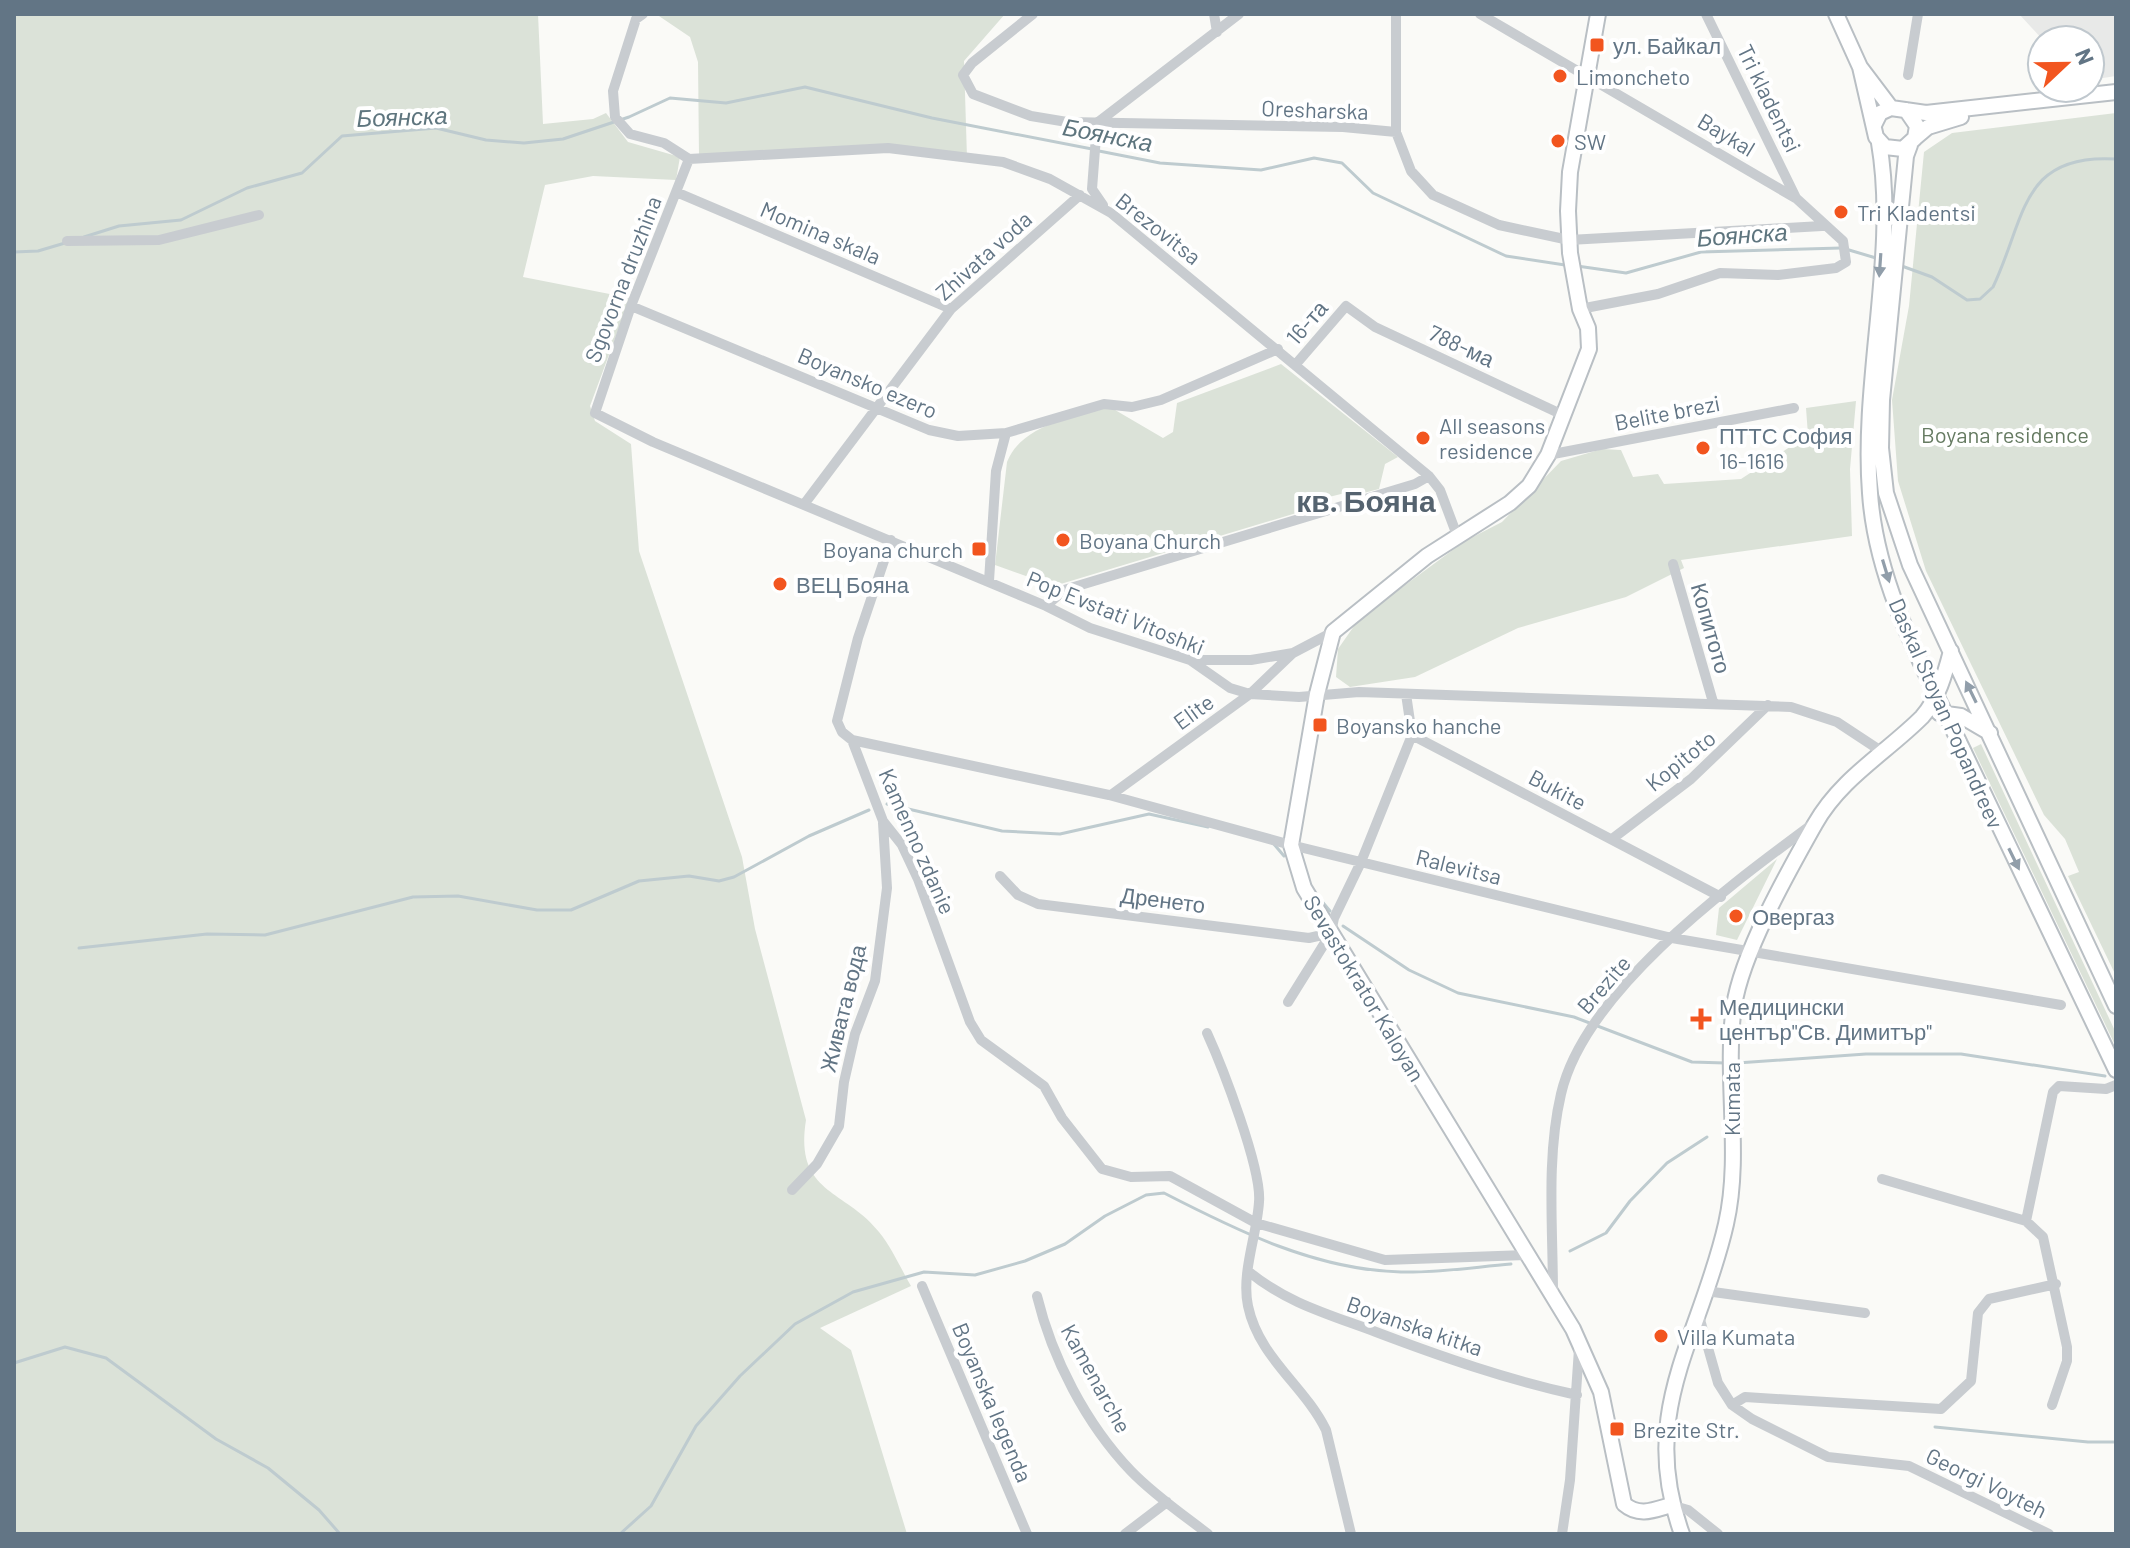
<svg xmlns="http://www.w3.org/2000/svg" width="2130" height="1548" viewBox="0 0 2130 1548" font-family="Barlow,sans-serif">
	<rect width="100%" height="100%" fill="#fafaf7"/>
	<path fill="#e8e9e8" d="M2019 14H2116V76L2090 80V40H2043Z"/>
	<path fill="#dbe2d8" d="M14 14H538L543 124 593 119 606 113 628 142 680 157 676 180 593 176 545 185 523 277 630 298 590 406 595 421 631 444 639 551 742 857 755 929 806 1120C794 1194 845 1189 879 1232 892 1248 901 1269 911 1286L820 1328 851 1350 907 1534H14Z
		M656 14H1005L964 61 967 158 888 148 699 156 698 62 690 37Z
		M2116 113V976L2068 876 2079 872 2065 839 2044 815 1926 571 1898 481 1892 400 1909 306 1924 152 1952 133Z
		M1281 364 1398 457 1385 464 1379 489 1356 495 1353 491 1325 498 1326 504 1054 586 995 565 1007 462C1022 424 1075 417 1110 407L1163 438 1173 432 1177 403Z
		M1856 401 1850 469 1852 536 1681 560 1684 568 1626 597 1518 628 1415 677 1350 687 1336 677 1338 649 1359 619 1465 541 1502 522 1561 461 1602 449 1621 450 1633 477 1658 474 1664 484 1741 479 1808 435 1806 408Z
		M1981 744 2116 1033V1047L1973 748Z
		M1777 859 1737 940 1716 935 1719 908Z"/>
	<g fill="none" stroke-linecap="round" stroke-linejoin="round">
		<path stroke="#becbcf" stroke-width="3" d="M1099 151 1160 163 1261 170 1314 158 1342 163 1373 193 1506 256 1565 265
			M84 237 119 226 181 220 247 188 302 173 342 136 436 128 486 140 524 143 563 139 629 117 670 98 726 103 805 87 932 118 1092 149
			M1849 250 1876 258
			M14 252 38 251 65 243
			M1899 265 1932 277 1967 300 1980 299 1993 287C2026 218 2020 153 2116 159
			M1577 266 1626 273 1701 252 1841 248
			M887 804 1002 831 1060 834 1149 814 1208 827
			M1273 843 1284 856
			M1314 892 1330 911
			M1343 926 1409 970 1458 993 1574 1017 1692 1062 1725 1063
			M79 948 207 934 265 935 413 897 458 896 537 910H571L639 881 689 876 719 881 734 877 809 836 869 810
			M1737 1063 1866 1054H1961L2105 1076
			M1570 1251 1606 1233 1630 1201 1667 1163 1707 1137
			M14 1363 65 1347 106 1358 216 1439 268 1468 319 1510 340 1534
			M1935 1427 2088 1442H2116
			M620 1534 651 1506 696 1426 740 1376 795 1324 853 1292 924 1272 975 1275 1025 1261 1065 1244 1105 1216 1146 1195 1164 1193C1238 1231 1316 1270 1401 1272 1437 1273 1475 1267 1511 1264"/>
		<defs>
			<path id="secondary" d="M1598 14 1570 172 1568 211 1570 253 1580 309 1588 328 1589 349 1548 455 1529 486 1510 503 1427 556 1333 632 1317 694 1291 845 1304 888 1573 1329 1601 1392 1624 1504C1639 1517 1654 1510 1671 1505
				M1836 14 1860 67 1891 108
				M1860 67 1876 137 1885 147 1903 149 1915 138 1917 126 1906 110
				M1874 125 1880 113 1891 108 1926 113 2116 92
				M1915 138 1928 127 1961 117
				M1879 143C1898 252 1861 380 1870 493 1876 584 1923 667 1962 748 2014 855 2064 963 2116 1070
				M1910 145 1906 156 1882 400 1881 448 1886 493 1910 565 2116 1006
				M1939 713 1961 716 1990 733
				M1682 1534C1637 1411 1700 1339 1726 1224 1742 1154 1724 1078 1734 1006 1742 953 1788 872 1815 824 1841 778 1886 753 1922 717 1938 699 1945 674 1951 651"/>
		</defs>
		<use href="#secondary" stroke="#b9bfc4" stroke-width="18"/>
		<path stroke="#c8ccd0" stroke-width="10" d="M643 14 636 19 613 91 615 117 630 134 664 143 689 159
			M1033 14 972 63 963 75 973 94 1031 116 1067 122 1343 127 1396 132 1411 171 1433 195 1499 225 1569 240 1822 226
			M1214 14 1217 32
			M1480 14 1797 199 1843 241 1846 262 1836 268 1778 275 1720 273 1658 294 1580 309
			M1706 14 1796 198
			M1908 75 1918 14
			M1097 123 1239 14
			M1097 123 1092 189 1103 205
			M1396 132V14
			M689 159 631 306 595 413 653 442 1046 606 1090 628 1190 660 1230 688 1250 694 1299 697 1359 692 1791 707 1837 722 1881 751
			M689 159 888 148 1003 162 1050 179 1111 213 1429 476 1440 490 1458 538
			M676 192 951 309
			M67 241 159 240 259 215
			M631 306 929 430 958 436 1006 433 1104 404 1132 407 1161 400 1278 349
			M1296 364 1346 306 1375 327 1563 415
			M1548 455 1794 408
			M805 503 951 309 1080 195
			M891 540 858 638 837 721 842 732 852 740 883 821 902 845 918 879 970 1022 981 1040 1044 1086 1062 1118 1102 1169 1131 1177 1170 1176 1256 1223 1385 1260 1527 1255
			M1673 564 1713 702
			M989 581 996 471 1006 433
			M1046 606 1064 590 1415 484 1429 476
			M1190 660H1251L1293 653 1333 632
			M1406 694 1412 735 1721 897
			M852 740 1109 795 1291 845 1672 938 2061 1005
			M1111 795 1250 694 1293 653
			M1612 839 1691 779 1768 705
			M1000 876 1018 895 1038 904 1309 938 1331 933
			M1288 1002 1331 933 1334 918 1361 862 1412 735
			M1207 1033C1222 1066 1262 1169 1259 1202 1257 1235 1241 1273 1248 1306 1259 1358 1304 1385 1326 1430L1351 1534
			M1882 1179 2026 1221 2043 1237 2067 1347V1361L2052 1405
			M792 1190 817 1164 839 1126 844 1082 855 1034 875 981 887 888 883 823
			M2026 1221 2053 1092 2059 1086 2106 1089 2116 1085
			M1248 1271C1286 1303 1331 1315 1376 1332 1442 1357 1508 1380 1577 1395
			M922 1286 1027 1534
			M1706 1291 1865 1313
			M1553 1294C1553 1228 1546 1158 1561 1094 1585 990 1732 884 1814 823
			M1037 1296C1052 1358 1086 1424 1131 1471 1153 1494 1182 1514 1208 1534
			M1699 1316 1718 1383 1732 1405 1752 1419 1828 1457 1909 1466 2049 1534
			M1732 1405 1745 1397 1941 1409 1971 1381 1978 1313 1989 1299 2056 1284
			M1671 1505 1688 1510 1718 1534
			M1125 1534 1167 1502
			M1562 1534 1570 1480 1579 1349"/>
		<use href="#secondary" stroke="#fff" stroke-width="14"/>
	</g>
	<defs><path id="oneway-solid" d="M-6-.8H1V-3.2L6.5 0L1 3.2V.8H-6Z" transform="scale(2)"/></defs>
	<g fill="#919eaa">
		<use href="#oneway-solid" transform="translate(1880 265) rotate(94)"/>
		<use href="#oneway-solid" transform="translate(1886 571) rotate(73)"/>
		<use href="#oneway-solid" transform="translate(1971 692) rotate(-116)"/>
		<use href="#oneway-solid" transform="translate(2014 859) rotate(64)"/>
	</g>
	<g fill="#f2551f" stroke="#fff" stroke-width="3">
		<rect x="1589" y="37" width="16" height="16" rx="4"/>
		<circle cx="1560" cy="76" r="8"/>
		<circle cx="1558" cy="141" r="8"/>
		<circle cx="1841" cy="212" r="8"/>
		<circle cx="1423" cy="438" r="8"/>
		<circle cx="1703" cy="448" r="8"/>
		<circle cx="1063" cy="540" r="8"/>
		<rect x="971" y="541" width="16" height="16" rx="4"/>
		<circle cx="780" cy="584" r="8"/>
		<rect x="1312" y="717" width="16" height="16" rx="4"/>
		<circle cx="1736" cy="916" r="8"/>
		<path d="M1697 1007h8v8h8v8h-8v8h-8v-8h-8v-8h8z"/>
		<circle cx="1661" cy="1336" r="8"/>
		<rect x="1609" y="1421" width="16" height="16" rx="4"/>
	</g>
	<g text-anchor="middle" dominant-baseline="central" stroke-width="8" stroke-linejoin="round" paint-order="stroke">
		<g font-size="22" fill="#627585" stroke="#fff" text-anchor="start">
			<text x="1613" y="45">ул. Байкал</text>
			<text x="1576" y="76">Limoncheto</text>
			<text x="1574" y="141">SW</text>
			<text x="1857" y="212">Tri Kladentsi</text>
			<text x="1439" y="425">All seasons<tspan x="1439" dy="25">residence</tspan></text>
			<text x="1719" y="435">ПТТС София<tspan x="1719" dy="25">16-1616</tspan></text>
			<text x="1079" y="540">Boyana Church</text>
			<text x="963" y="549" text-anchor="end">Boyana church</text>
			<text x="796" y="584">ВЕЦ Бояна</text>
			<text x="1336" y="725">Boyansko hanche</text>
			<text x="1752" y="916">Овергаз</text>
			<text x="1719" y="1006">Медицински<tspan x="1719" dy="25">център"Св. Димитър"</tspan></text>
			<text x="1677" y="1336">Villa Kumata</text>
			<text x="1633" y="1429">Brezite Str.</text>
		</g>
		<g font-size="22" fill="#627585" stroke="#fff">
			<text transform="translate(1770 98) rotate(64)">Tri kladentsi</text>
			<text transform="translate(1315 109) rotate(2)">Oresharska</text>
			<text transform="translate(1727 134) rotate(31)">Baykal</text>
			<text transform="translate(1159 228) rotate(38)">Brezovitsa</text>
			<text transform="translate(821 232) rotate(23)">Momina skala</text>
			<text transform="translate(983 255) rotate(-42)">Zhivata voda</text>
			<text transform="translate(622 279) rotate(-69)">Sgovorna druzhina</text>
			<text transform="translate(1306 322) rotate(-49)">16-та</text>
			<text transform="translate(1462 345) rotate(25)">788-ма</text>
			<text transform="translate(868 382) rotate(23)">Boyansko ezero</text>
			<text transform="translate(1667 412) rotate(-11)">Belite brezi</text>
			<text transform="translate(1116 612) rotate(22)">Pop Evstati Vitoshki</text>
			<text transform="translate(1712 628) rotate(74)">Копитото</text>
			<text transform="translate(1193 711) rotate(-36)">Elite</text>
			<text transform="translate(1947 713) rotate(66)">Daskal Stoyan Popandreev</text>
			<text transform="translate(1680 760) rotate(-39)">Kopitoto</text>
			<text transform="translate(1558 789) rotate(28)">Bukite</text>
			<text transform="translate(918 841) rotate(66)">Kamenno zdanie</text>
			<text transform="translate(1459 866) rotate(14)">Ralevitsa</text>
			<text transform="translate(1163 899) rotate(7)">Дренето</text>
			<text transform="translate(1603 984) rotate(-49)">Brezite</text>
			<text transform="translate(1365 988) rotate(59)">Sevastokrator Kaloyan</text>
			<text transform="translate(842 1008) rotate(-76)">Живата вода</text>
			<text transform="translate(1731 1099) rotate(-90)">Kumata</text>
			<text transform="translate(1415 1325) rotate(19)">Boyanska kitka</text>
			<text transform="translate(1097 1378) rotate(61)">Kamenarche</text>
			<text transform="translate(993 1402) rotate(67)">Boyanska legenda</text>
			<text transform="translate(1987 1482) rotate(26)">Georgi Voyteh</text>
		</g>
		<g font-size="22" fill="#667b62" stroke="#fff">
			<text x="2005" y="434">Boyana residence</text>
		</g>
		<g font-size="24" font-style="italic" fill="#5e757e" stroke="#fff">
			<text transform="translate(402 116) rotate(-2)">Боянска</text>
			<text transform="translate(1108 134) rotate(11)">Боянска</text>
			<text transform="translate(1742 234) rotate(-4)">Боянска</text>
		</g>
		<g font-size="30" font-weight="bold" fill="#55636f" stroke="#fff">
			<text x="1366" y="500">кв. Бояна</text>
		</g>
	</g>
	<rect width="2130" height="1548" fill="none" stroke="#627585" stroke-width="32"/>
	<g transform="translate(2066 64) rotate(68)"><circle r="38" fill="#ffffff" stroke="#c0c8ce" stroke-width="2"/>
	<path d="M0-6L14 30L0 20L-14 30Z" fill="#f2551f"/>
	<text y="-12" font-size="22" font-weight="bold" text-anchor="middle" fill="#627585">N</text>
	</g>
</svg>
